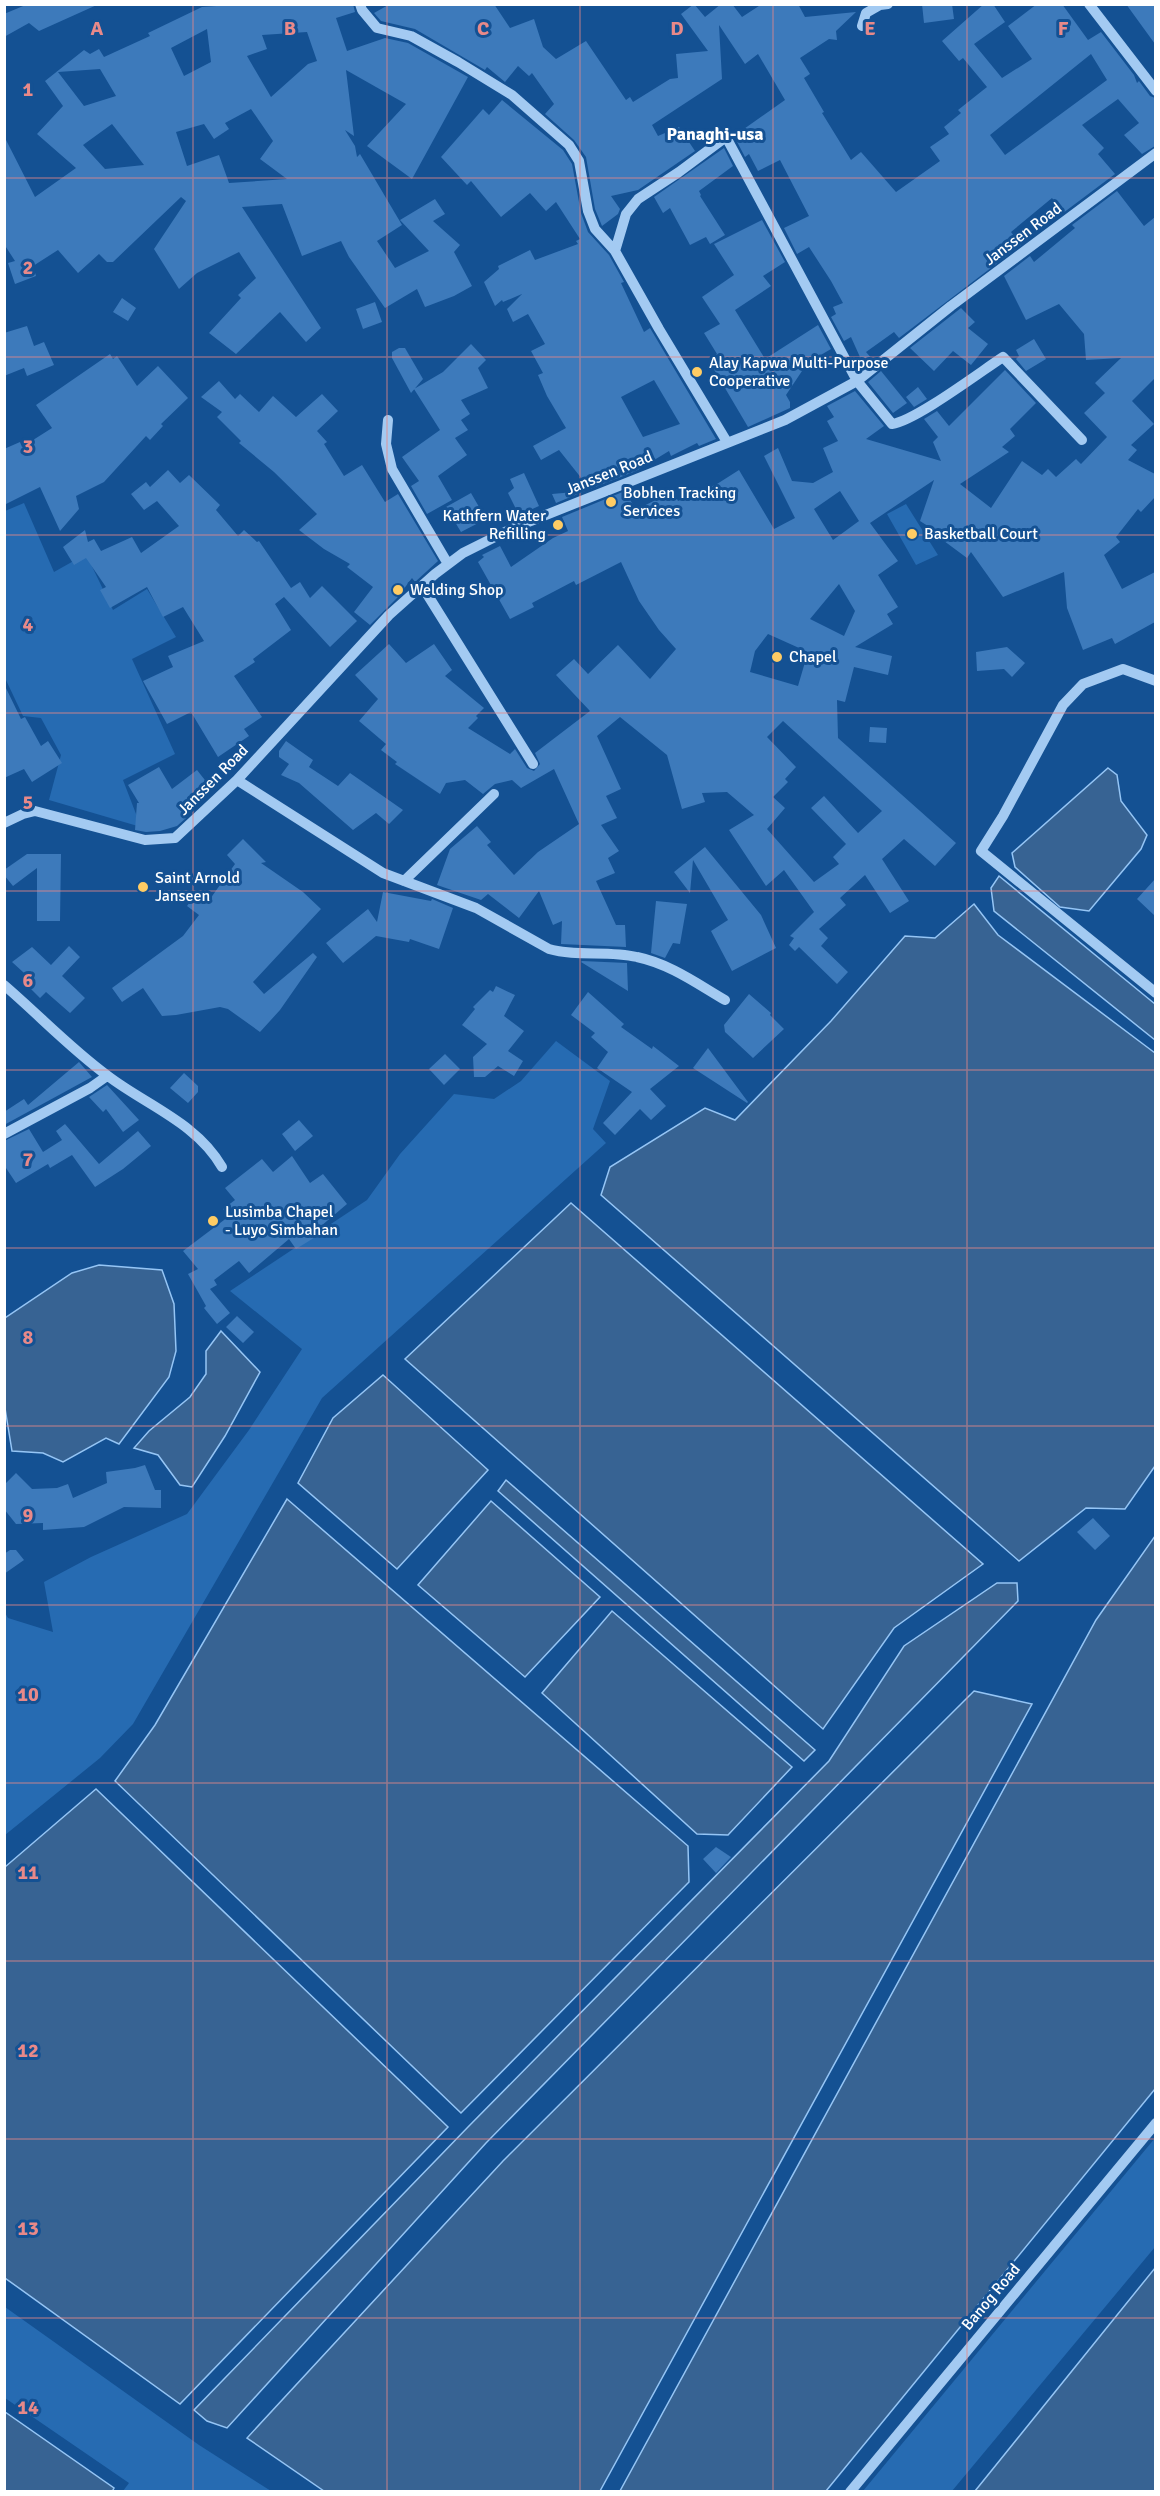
<svg xmlns="http://www.w3.org/2000/svg" width="1160" height="2496" viewBox="0 0 1160 2496" font-family="Signika,sans-serif">
	<rect width="100%" height="100%" fill="#145193"/>
	<path fill="#266bb2" d="M24 503 54 572 86 554 113 610 147 589 176 637 132 659 175 754 123 780 141 827 49 800 61 755 41 718 23 716 5 678V511Z
		M906 504 938 555 916 565 887 514Z
		M556 1041 610 1081 593 1129 606 1143 322 1398 133 1724 100 1758 5 1835 4 1611 8 1618 53 1632 44 1582 91 1557 187 1514 249 1430 302 1349 230 1291 367 1200 400 1154 454 1094 494 1099 521 1081Z
		M1155 2138V2247L952 2491H863Z
		M5 2307 199 2445 271 2491H123L129 2483 5 2398Z"/>
	<path fill="#376393" stroke="#95c5f5" stroke-width="1.5" d="M1108 768 1117 775 1121 801 1147 835 1141 849 1089 911 1060 907 1015 867 1012 853Z
		M999 876 1155 1004V1040L994 911 991 888Z
		M974 904 998 935 1155 1053V1466L1125 1509 1086 1508 1019 1561 601 1195 610 1167 705 1108 735 1120 831 1021 905 936 935 938Z
		M571 1203 983 1564 894 1628 823 1729 405 1359Z
		M99 1265 162 1270 174 1304 176 1351 169 1377 119 1444 106 1438 63 1462 43 1453 12 1451 4 1402 5 1318 72 1273Z
		M221 1331 260 1372 225 1436 192 1487 180 1485 158 1455 134 1448 149 1431 190 1397 206 1374V1351Z
		M383 1375 488 1470 397 1569 298 1483 333 1418Z
		M506 1480 815 1750 804 1761 498 1491Z
		M287 1499 688 1846 689 1882 461 2113 115 1781 155 1725Z
		M491 1501 600 1597 525 1677 418 1585Z
		M1155 1536V2089L826 2491H620L1096 1620Z
		M997 1583H1017L1018 1601 486 2143 227 2428 207 2421 194 2410 468 2127 829 1761 904 1646Z
		M612 1611 792 1767 728 1835 697 1834 542 1693Z
		M974 1691 1032 1704 600 2491H324L247 2438 503 2161Z
		M96 1789 448 2127 180 2404 5 2278V1867Z
		M1155 2268V2491H975Z
		M4 2412H5L114 2488 112 2492 5 2491Z"/>
	<path fill="#3d7abb" fill-rule="evenodd" d="M28 4H99L39 31 29 23 4 37V14Z
		M245 4H353L355 12 336 18 347 51 385 38 408 43 468 77 412 179 367 146 406 104 346 70 354 136 345 130 355 146 357 157 360 154 402 225 377 241 395 268 429 251 400 220 435 199 445 214 433 221 460 245 454 252 472 286 454 296 425 307 417 289 385 308 349 257 341 241 302 256 282 204 242 207 321 328 306 342 280 312 236 354 209 333 241 298 238 295 256 278 239 252 197 273 179 289 154 249 186 201 181 197 113 262H107L99 254 78 273 58 250 33 266 36 276 15 284 8 263 15 261 4 244V136L35 197 76 168 37 134 63 106 45 81 84 50 90 54 99 49 104 57 150 36 148 33 202 7ZM207 29 211 62 184 76 171 48ZM307 32 317 61 308 64 271 97 247 56 267 49 262 35ZM100 69 116 96 84 106 58 72ZM251 109 273 141 260 159 287 179 229 183 219 155 187 166 176 132 204 124 214 139 229 129 225 123ZM112 124 144 165 105 169 83 145Z
		M390 4H494L510 28 534 19 543 47 556 59 586 41 626 100 630 97 633 102 670 79 678 78 676 54 708 51 681 14 694 4 705 17 721 4H732L742 17 762 4H798L805 17 856 12 836 31 837 40 829 39 800 58 810 74 804 78 824 112 822 113 851 160 861 152 896 192 940 161 930 147 949 134 944 127 961 113 958 110 987 87 963 58 959 61 942 41 984 4H993L1005 22 974 44 1002 78 1032 59 1008 26 1037 4H1062L1088 40 1101 32 1134 75 1137 83 1139 81 1150 96 1155 98V146L1142 154 1124 135 1139 123 1118 99 1082 125 1104 148 1098 154 1115 174 1063 213 1052 198 1011 232 1021 245 899 338 894 332 866 352 872 359 864 366 851 337 844 341 831 317 836 314 833 307 843 303 831 281 809 247 797 254 784 228 809 216 780 160 758 171 749 154 745 157 734 136 785 100 758 54 745 64 719 25 722 79 652 125 658 136 679 127 695 151 638 190 611 196 620 209 618 214 602 226 595 209 586 157 574 140 545 114 554 104 532 73 529 76 518 66 505 82 487 67 485 70 415 29 381 21 374 13ZM1091 54 1107 80 1005 155 990 135Z
		M922 4H952L954 19 924 23Z
		M1126 4H1155V44Z
		M502 100 563 150 572 164 581 213 588 232 609 255 624 282 621 283 644 332 650 328 716 439 699 446 697 443 671 456 669 451 636 471 590 489 559 450 541 460 533 446 566 428 547 396 538 375 543 373 531 351 545 344 528 314 513 322 507 309 522 294 503 302 502 300 495 306 484 282 499 269 498 266 530 250 535 260 578 244 576 241 580 239 556 202 546 211 530 193 501 217 471 181 467 185 441 157 483 109 489 115ZM654 380 680 424 643 437 621 397Z
		M724 148 733 166 699 191 701 195 700 196 725 235 710 244 706 237 690 245 670 208 663 213 654 197Z
		M1117 191 1144 226 1155 217V378L1132 401 1154 424 1131 445 1137 450 1128 460 1155 474V497L1141 512 1138 509 1116 537 1120 542 1104 555 1122 589 1155 572V622L1115 644 1112 638 1083 650 1067 608 1064 572 1003 597 971 552 967 558 940 538 942 535 920 521 934 480 870 523 898 561 878 575 898 607 887 614 893 624 855 647 892 656 888 675 854 667 845 702 837 700 838 738 956 843 935 866 904 839 882 859 909 901 890 913 865 875 840 898 846 905 819 929 828 938 821 946 848 972 837 984 799 947 795 951 789 945 794 938 790 936 814 912 784 870 766 886 729 830 754 815 727 792 702 793 705 802 682 809 667 755 620 717 597 736 621 789 606 796 617 818 601 825 619 851 608 858 615 873 596 881 616 925H625L626 947 561 944 562 921 553 925 539 891 519 918 488 894 481 900 437 885 450 849 477 826 491 842 487 845 514 875 538 852 579 824 554 769 521 788 512 780 495 784 483 794 465 780 446 783 440 794 395 764 397 762 381 750 386 744 359 721 378 699 355 675 389 644 406 663 434 644 452 670 445 676 484 708 476 716 478 718 468 728 510 754 515 749 527 768 534 771 540 764 535 753 590 711 556 675 574 659 588 674 618 645 650 679 676 649 659 630 639 601 621 562 576 585 574 581 532 603 534 607 510 619 478 562 484 557 482 555 500 546 511 567 553 538 568 531 562 517 625 491 636 510 673 491 678 501 717 484 739 470 774 529 795 518 764 456 778 448 792 481 813 483 833 472 823 448 838 441 827 421 834 417 827 406 855 391 884 426 866 439 941 461 933 442 938 437 924 419 937 411 949 426 1005 370 1036 403 1010 429 1015 436 1002 447 1009 452 960 484 991 508 1022 461 1042 475 1048 469 1056 477 1076 459 1081 464 1107 437 1084 413 1105 393 1095 383 1121 358 1086 360 1084 334 1059 304 1026 320 1004 276 1030 256 1034 262 1075 228 1072 225ZM840 491 859 521 833 540 814 509ZM839 584 855 611 844 636 810 619ZM768 634 808 652 798 686 750 672 755 651ZM783 721 882 811 858 833 824 796 811 808 846 844 833 857 839 864 814 882 767 829 785 808 773 797 788 782 785 779 796 767 767 737Z
		M762 220 785 262 763 276 771 286 735 310 765 359 818 325 831 349 802 366 804 368 786 395 790 402V408L748 427 709 361 717 354 704 333 720 324 702 297 734 275 714 244Z
		M122 298 136 308 128 321 113 312Z
		M375 302 382 322 363 329 356 309Z
		M961 308 975 322 968 328 988 344 971 365 953 351 934 371 910 348Z
		M27 326 34 346 44 342 54 365 27 376 24 368 4 376V333Z
		M1034 339 1046 359 1026 371 1016 359 1019 356 1016 350Z
		M471 344 486 360 478 368 488 388 461 400 470 414 461 420 468 430 455 438 467 455 438 476 452 500 427 514 411 486 419 481 402 457 440 430 414 389 443 372Z
		M399 348H405L423 379 411 393 392 358V352Z
		M110 354 113 359 117 356 137 386 158 366 188 398 161 424 163 426 150 440 146 436 104 482 76 496 79 509 60 531 40 487 4 505V449L20 442 22 447 52 428 36 405Z
		M881 371 907 403 893 413 868 382Z
		M219 381 235 399 240 394 259 412 273 396 296 417 322 394 338 411 317 431 327 442 324 444 344 476 362 465 385 502 398 494 438 561 415 582 412 578 397 598 370 625 354 612 373 587 347 567 350 564 324 549 299 530 317 514 274 472 239 443 241 441 217 417 222 412 201 397Z
		M918 387 927 399 914 407 906 397Z
		M168 470 180 483 189 475 220 505 216 510 238 536 244 530 257 542 259 541 291 588 300 582 310 598 322 586 357 621 330 647 284 597 275 604 291 630 253 659 255 662 234 676 262 717 244 729 249 736 218 757 191 712 167 724 143 681 173 667 168 656 204 641 183 607 163 617 147 587 110 608 100 590 106 587 86 558 74 565 63 547 85 530 88 542 94 539 101 551 132 537 141 553 179 526 157 501 144 510 131 494 146 482 150 487Z
		M524 473 539 506 519 515 508 493 514 488 510 479Z
		M585 491 556 503 552 494Z
		M471 493 486 519 461 532 446 507Z
		M1007 647 1025 663 1012 677 1004 669 977 671 976 652Z
		M4 684 21 719 25 717 41 746 48 741 62 763 32 782 24 769 4 778Z
		M870 727 887 728 886 743 869 742Z
		M286 741 313 760 309 767 338 786 350 773 403 810 389 824 376 813 353 830 299 783 281 775 289 764 279 757V751Z
		M159 767 172 789 197 770 212 789 181 813 186 818 177 826 160 831 146 832 135 830 137 803H139L128 785Z
		M243 839 266 862 261 863 303 892 321 909 253 982 264 994 313 953 317 957 280 1010 260 1032 228 1009 220 1007 176 1015 162 1016 143 988 122 1002 112 988 183 936 199 915 187 906 198 891 210 899 235 864 227 855Z
		M705 847 761 915 776 948 732 971 711 931 728 920 693 860 690 893 674 872Z
		M27 854H61L60 921H37V868L13 886 4 875V870Z
		M1155 879V916L1137 899Z
		M383 892 431 901 432 899 453 908 439 949 410 939 409 942 376 936 343 963 326 943 368 909 377 922Z
		M656 901 687 904 680 944 673 943 665 958 651 953Z
		M69 946 80 957 62 976 85 998 70 1013 46 992 40 998 30 988 35 983 12 962 32 947 51 965Z
		M582 961 627 963 628 991 581 962Z
		M496 986 515 995 504 1016 524 1031 508 1051 523 1061 514 1076 498 1066 485 1077H474L473 1057 487 1044 462 1025 475 1009 473 1007 490 990 493 992Z
		M588 992 624 1024 621 1027 652 1049 653 1046 679 1066 650 1089 666 1106 651 1120 640 1109 615 1135 603 1123 632 1092 597 1068 608 1052 591 1037 595 1033 571 1015Z
		M749 994 771 1013 770 1015 784 1029 753 1058 725 1032 724 1025Z
		M708 1048 748 1102 747 1103 693 1068Z
		M445 1054 460 1069 444 1085 429 1069Z
		M79 1062 92 1077 4 1125V1112L24 1099 28 1105Z
		M184 1073 198 1086V1092L188 1103 170 1088Z
		M107 1085 139 1120 123 1132 106 1109 103 1112 89 1097Z
		M299 1120 313 1136 295 1151 282 1134Z
		M65 1124 99 1164 138 1131 151 1146 123 1169 95 1187 72 1155 50 1168 48 1164 16 1183 4 1165V1141L29 1129 43 1152 62 1140 56 1131Z
		M292 1156 310 1183 323 1174 347 1204 314 1232 317 1236 296 1249 289 1239 249 1273 239 1261 214 1280 217 1285 210 1289 230 1313 217 1324 204 1308 206 1306 188 1274 198 1269 183 1251 228 1217 223 1209 235 1200 225 1188 262 1159 273 1172Z
		M237 1316 254 1332 243 1343 226 1327Z
		M145 1465 155 1490H161V1508L124 1507 84 1527 43 1530V1523L16 1524 4 1509V1485L16 1473 32 1489 57 1488 68 1484 73 1498 107 1483 106 1472 135 1468Z
		M1093 1518 1110 1536 1095 1550 1077 1532Z
		M10 1550H16L24 1560 4 1574V1554Z
		M716 1847 731 1857 716 1873 703 1859Z"/>
	<g fill="none" stroke-linecap="round" stroke-linejoin="round">
		<path stroke="#a3caf2" stroke-width="10" d="M360 4 362 10 377 28 411 36 458 62 512 95 569 145 579 161 588 211 595 229 615 251 659 329 727 442
			M1089 4 1156 91
			M862 26 866 13 880 5 888 4
			M615 251 626 214 638 199 679 172 726 137 857 381 892 424C915 421 980 372 1003 357L1082 440
			M388 420 386 444 392 469 448 564
			M422 586 533 764
			M1156 681 1123 669 1083 684 1063 705 1003 816 981 851 1156 993
			M237 780 383 873 476 908 549 949C577 957 608 950 637 957 670 964 696 983 725 1000
			M4 823 23 814 35 811 145 840 175 838 237 780 389 615 435 574 463 553 513 528 785 420 857 381 951 306 1156 153
			M404 881 494 794
			M4 985C39 1015 71 1049 108 1076 146 1105 197 1123 222 1167
			M4 1134 90 1088 107 1076
			M850 2492 1156 2123"/>
	</g>
	<path fill="none" stroke="#e88989" stroke-width="1.5" stroke-opacity="0.55" d="M193 4V2492M387 4V2492M580 4V2492M773 4V2492M967 4V2492M4 178H1156M4 357H1156M4 535H1156M4 713H1156M4 891H1156M4 1070H1156M4 1248H1156M4 1426H1156M4 1605H1156M4 1783H1156M4 1961H1156M4 2139H1156M4 2318H1156"/>
	<g fill="#ffcc64" stroke="#145193" stroke-width="2">
		<circle cx="697" cy="372" r="6"/>
		<circle cx="611" cy="502" r="6"/>
		<circle cx="558" cy="525" r="6"/>
		<circle cx="912" cy="534" r="6"/>
		<circle cx="398" cy="590" r="6"/>
		<circle cx="777" cy="657" r="6"/>
		<circle cx="143" cy="887" r="6"/>
		<circle cx="213" cy="1221" r="6"/>
	</g>
	<g text-anchor="middle" dominant-baseline="central" stroke-width="6" stroke-linejoin="round" paint-order="stroke">
		<g font-size="16" fill="#fff" stroke="#145193">
			<text transform="translate(1023 234) rotate(-37)">Janssen Road</text>
			<text transform="translate(609 473) rotate(-22)">Janssen Road</text>
			<text transform="translate(213 780) rotate(-45)">Janssen Road</text>
			<text transform="translate(991 2297) rotate(-50)">Banog Road</text>
		</g>
		<g font-size="16" fill="#fff" stroke="#145193" text-anchor="start">
			<text x="709" y="363">Alay Kapwa Multi-Purpose<tspan x="709" dy="18">Cooperative</tspan></text>
			<text x="623" y="493">Bobhen Tracking<tspan x="623" dy="18">Services</tspan></text>
			<text x="546" y="516" text-anchor="end">Kathfern Water<tspan x="546" dy="18">Refilling</tspan></text>
			<text x="924" y="534">Basketball Court</text>
			<text x="410" y="590">Welding Shop</text>
			<text x="789" y="657">Chapel</text>
			<text x="155" y="878">Saint Arnold<tspan x="155" dy="18">Janseen</tspan></text>
			<text x="225" y="1212">Lusimba Chapel<tspan x="225" dy="18">- Luyo Simbahan</tspan></text>
		</g>
		<g font-size="18" font-weight="bold" fill="#fff" stroke="#145193">
			<text x="715" y="134">Panaghi-usa</text>
		</g>
	</g>
	<g font-size="20" text-anchor="middle" font-weight="bold" fill="#e88989" stroke="#145193" stroke-width="6" stroke-linejoin="round" paint-order="stroke">
		<text x="97" y="35">A</text>
		<text x="290" y="35">B</text>
		<text x="483" y="35">C</text>
		<text x="677" y="35">D</text>
		<text x="870" y="35">E</text>
		<text x="1063" y="35">F</text>
		<text x="28" y="96">1</text>
		<text x="28" y="274">2</text>
		<text x="28" y="453">3</text>
		<text x="28" y="631">4</text>
		<text x="28" y="809">5</text>
		<text x="28" y="987">6</text>
		<text x="28" y="1166">7</text>
		<text x="28" y="1344">8</text>
		<text x="28" y="1522">9</text>
		<text x="28" y="1701">10</text>
		<text x="28" y="1879">11</text>
		<text x="28" y="2057">12</text>
		<text x="28" y="2235">13</text>
		<text x="28" y="2414">14</text>
	</g>
	<rect width="1160" height="2496" fill="none" stroke="#ffffff" stroke-width="12"/>
</svg>
